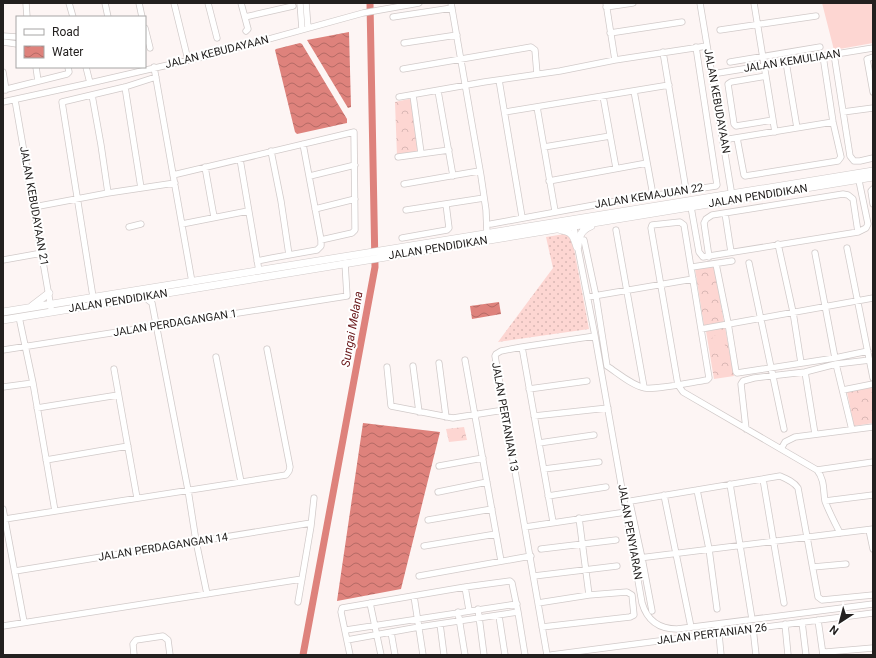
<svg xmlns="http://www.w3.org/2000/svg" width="876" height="658" viewBox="0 0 876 658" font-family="Roboto,sans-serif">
	<defs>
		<pattern id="grass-dots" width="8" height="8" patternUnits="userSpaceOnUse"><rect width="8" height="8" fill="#fdd6d2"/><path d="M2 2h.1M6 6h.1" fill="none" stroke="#d9b7b4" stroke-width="1.8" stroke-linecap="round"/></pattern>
		<pattern id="forest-crowns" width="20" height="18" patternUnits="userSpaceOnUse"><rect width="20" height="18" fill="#fdd6d2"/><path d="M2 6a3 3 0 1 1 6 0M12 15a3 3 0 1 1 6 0" fill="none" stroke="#d9b7b4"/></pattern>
		<pattern id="water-waves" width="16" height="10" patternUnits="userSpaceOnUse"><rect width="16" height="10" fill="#de827c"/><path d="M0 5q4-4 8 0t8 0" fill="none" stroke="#b46a65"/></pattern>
	</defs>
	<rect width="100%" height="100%" fill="#fdf5f4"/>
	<path fill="url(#grass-dots)" d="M571 233 589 329 498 342 553 268 546 237Z"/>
	<path fill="url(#forest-crowns)" d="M409 99 412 100 419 151 417 153 397 156 395 102Z
		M714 266 724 322 704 326 695 269Z
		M725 327 734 376 714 379 706 331Z
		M873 387V423L854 426 847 392Z
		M464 427 467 440 449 442 446 429Z"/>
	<path fill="#fdd6d2" d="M822 3H873V43L834 50Z
		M723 334 726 352 715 354 712 336Z"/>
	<path fill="url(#water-waves)" d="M349 32 351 107 348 108 307 40Z
		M300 43 302 44 347 119V123L297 134 295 132 275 50 276 49Z
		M499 302 501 314 472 319 470 306Z
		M363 423 440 432 401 589 337 601Z"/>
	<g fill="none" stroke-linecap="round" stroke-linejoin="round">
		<path stroke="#de827c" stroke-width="7" d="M303 655 375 267 370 3"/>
		<defs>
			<path id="minor" d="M26 3 27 17
				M69 3 73 17
				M105 3 108 17
				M139 3 142 17
				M174 3 188 60
				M208 3 217 38
				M241 3 248 29 246 31
				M300 3 302 29
				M306 3 308 28
				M451 3 481 176 486 210 487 234
				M606 3 615 60
				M700 3 732 196
				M754 3 775 132
				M606 7 633 3
				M245 17 293 6
				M393 17 452 8
				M145 28 150 48
				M720 30 816 16
				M610 33 682 22
				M3 36 17 37
				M3 42 17 44
				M404 43 457 35
				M663 52 686 190
				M834 54 850 156 854 161H860L873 158
				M873 57 867 59 873 92
				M730 62 820 47
				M786 62 797 128
				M36 67 38 81
				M86 67 90 83
				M154 67 192 282
				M403 69 531 47 535 50 537 74
				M3 72 6 90
				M712 74 873 48
				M766 76 731 82 728 84 734 124 736 126 773 120
				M499 80 522 217
				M125 87 141 188
				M3 90 67 74 69 72 68 67
				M438 91 453 176
				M634 91 653 195
				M92 95 101 145 108 193
				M413 95 421 153
				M603 96 616 168
				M399 97 484 82 560 71 615 60 707 46
				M15 100 51 308
				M3 102 90 83 211 55 363 13 419 3
				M537 107 555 211
				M505 112 669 85
				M843 112 873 108
				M737 138 744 175 745 176 838 161 841 157 833 122 823 56
				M723 140 833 122
				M544 147 610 136
				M271 151 281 201 289 255
				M398 157 449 150
				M240 159 259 271
				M205 167 214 217
				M173 175 354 132 355 230 352 233 321 240
				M310 176 355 165
				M549 181 647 163
				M404 184 479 171
				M873 189 871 191 873 204
				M34 207 108 193 175 183
				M691 207 699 252 703 257 858 232 866 228 868 224 858 176
				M315 209 355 199
				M406 210 484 198
				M725 213 731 252
				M573 223 595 336 642 603C647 620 659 629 677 629L873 604
				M182 224 248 211
				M491 224 605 203 716 186 717 185 696 47
				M129 227 141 224
				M616 230 644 387
				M402 238 447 230 449 228 446 204
				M584 240 596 296 607 366C618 373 631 385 645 388 658 390 693 382 707 380L709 378 684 225 680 222 652 225 651 228 678 385 683 392 817 470 873 462
				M778 244 793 312 801 363
				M847 248 873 378
				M815 253 835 358
				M709 257 704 223 706 219 712 215 843 194 848 195 853 199 858 232
				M3 260 42 253
				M257 261 272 258 317 250 321 246V240L303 144
				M749 263 784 429
				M716 264 728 323 736 372 737 373 835 358 868 351
				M692 267 732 261
				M143 296 152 303 188 490 196 541 207 594
				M93 297 62 102 125 87 156 77
				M588 297 693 279
				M19 317 33 383 55 511
				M701 329 873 298
				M522 347 553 522
				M3 350 347 296 345 263
				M216 357 241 482
				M465 360 501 561
				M439 363 446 417
				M836 364 852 430
				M413 366 419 412
				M387 367 391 406 453 418 504 410
				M114 369 137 498
				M805 372 815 434
				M3 387 33 383
				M529 389 587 381
				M843 390 873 384
				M37 408 118 395
				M534 416 608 408
				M746 429 741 384 743 381 754 378 805 372 836 364 870 360
				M539 443 594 435
				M781 449 785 442 795 437 873 427
				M46 460 128 446
				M439 466 483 458
				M544 469 599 462
				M817 470C825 480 823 491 825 501 829 512 835 523 840 533
				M763 479 784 603
				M730 484 752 619
				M697 490 709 549 717 609
				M438 492 487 482
				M664 495 691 627
				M548 496 606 487
				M825 501 873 495
				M3 509 24 622
				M579 518 589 595
				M5 519 286 475 289 471 290 467 267 349
				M428 520 492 509
				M525 527 626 512
				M869 530 873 549
				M424 546 496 534
				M541 549 616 540
				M639 558 873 529
				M813 567 846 564
				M15 571 311 523
				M419 576 531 556
				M534 576 617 566
				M465 587 469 610
				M414 596 423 655
				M298 602 311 526 314 498
				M370 603 381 655
				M538 603 589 595 627 592 632 595 634 615 630 617 542 627
				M478 609 484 655
				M652 611 642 558 630 503 631 501 780 476C787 479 794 482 798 488L818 597 822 600 873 595
				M458 612 465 655
				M499 616 505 655
				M818 620 823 655
				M802 622 806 655
				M440 624 444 655
				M718 624 721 655
				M785 624 788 655
				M3 626 302 579
				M753 628 756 655
				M346 630 517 604
				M391 632 395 655
				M347 640 419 627 518 612
				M823 651 826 652 873 648
				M134 655 133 644 136 640 163 636 168 640 170 655
				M350 655 341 612 342 608 465 587 510 581 512 583 518 612 525 655
				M547 655 495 356 496 354 501 351 522 347 595 336
				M551 655 873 613"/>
			<path id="major" d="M561 230C572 231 574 237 577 247
				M578 246C579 236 581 230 591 226
				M32 306 49 293
				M3 312 873 171
				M3 320 873 177"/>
		</defs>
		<use href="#minor" stroke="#d1cac9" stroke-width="7"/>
		<use href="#major" stroke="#d1cac9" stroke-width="8"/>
		<use href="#minor" stroke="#fff" stroke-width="5.5"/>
		<use href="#major" stroke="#fff" stroke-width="7"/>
	</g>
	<g text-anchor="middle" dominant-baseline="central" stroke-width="4" stroke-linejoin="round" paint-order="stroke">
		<g font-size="11" fill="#23201f" stroke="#fff">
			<text transform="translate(217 52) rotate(-14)">JALAN KEBUDAYAAN</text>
			<text transform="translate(792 61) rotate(-9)">JALAN KEMULIAAN</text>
			<text transform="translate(717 101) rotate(80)">JALAN KEBUDAYAAN</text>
			<text transform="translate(649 196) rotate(-9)">JALAN KEMAJUAN 22</text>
			<text transform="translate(758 196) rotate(-9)">JALAN PENDIDIKAN</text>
			<text transform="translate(34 206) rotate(80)">JALAN KEBUDAYAAN 21</text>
			<text transform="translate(438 248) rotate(-9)">JALAN PENDIDIKAN</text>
			<text transform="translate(118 301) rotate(-9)">JALAN PENDIDIKAN</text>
			<text transform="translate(175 323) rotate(-9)">JALAN PERDAGANGAN 1</text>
			<text transform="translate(505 417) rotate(80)">JALAN PERTANIAN 13</text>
			<text transform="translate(630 532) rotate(80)">JALAN PENYIARAN</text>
			<text transform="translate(163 547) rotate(-9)">JALAN PERDAGANGAN 14</text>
			<text transform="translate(712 634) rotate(-7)">JALAN PERTANIAN 26</text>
		</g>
		<g font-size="12" font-style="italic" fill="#691719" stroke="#fff">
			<text transform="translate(352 329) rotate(-80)">Sungai Melana</text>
		</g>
	</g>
	<rect width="876" height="658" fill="none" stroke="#23201f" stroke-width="8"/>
	<rect x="16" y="16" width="130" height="52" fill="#ffffff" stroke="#a7a6a5"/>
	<rect x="24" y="29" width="20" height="6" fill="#ffffff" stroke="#a7a6a5"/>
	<text x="52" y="36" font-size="12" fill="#23201f">Road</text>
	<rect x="24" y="46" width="20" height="12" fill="url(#water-waves)" stroke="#a7a6a5"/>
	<text x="52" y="56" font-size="12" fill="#23201f">Water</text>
	<g transform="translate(840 622) rotate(216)" stroke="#ffffff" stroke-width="3" paint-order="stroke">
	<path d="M0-3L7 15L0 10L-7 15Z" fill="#23201f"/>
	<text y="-6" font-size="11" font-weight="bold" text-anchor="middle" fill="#23201f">N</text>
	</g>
</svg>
